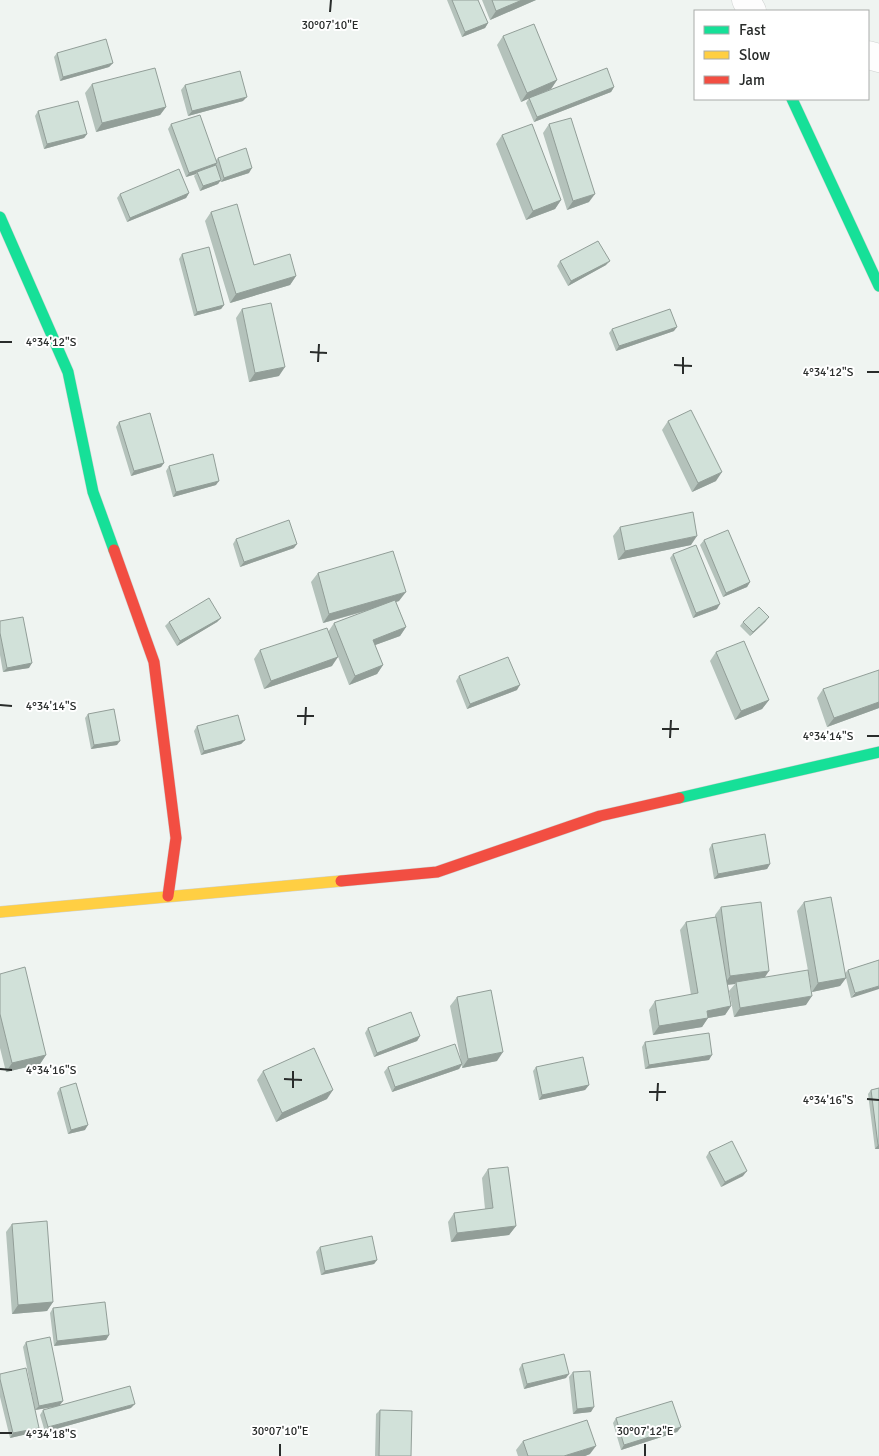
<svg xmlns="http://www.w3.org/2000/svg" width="879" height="1456" viewBox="0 0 879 1456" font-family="Signika,sans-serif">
	<rect width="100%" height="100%" fill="#eff4f1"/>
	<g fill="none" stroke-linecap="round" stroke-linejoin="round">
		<defs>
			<path id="street" d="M746 0 752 11
				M868 55 879 58"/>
			<path id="fast" d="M792 99 879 286
				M0 217 68 372 93 492 114 550
				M679 798 879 752"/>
			<path id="slow" d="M0 912 341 881"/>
			<path id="jam" d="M114 550 154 662 176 838 168 896
				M341 881 437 872 600 816 679 798"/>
		</defs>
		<use href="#street" stroke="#ced1d0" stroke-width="29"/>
		<use href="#fast" stroke="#ced1d0" stroke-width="12"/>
		<use href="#slow" stroke="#ced1d0" stroke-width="12"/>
		<use href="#jam" stroke="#ced1d0" stroke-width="12"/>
		<use href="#street" stroke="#fdfdfd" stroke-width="28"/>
		<use href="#fast" stroke="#16e098" stroke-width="11"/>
		<use href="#slow" stroke="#ffcf43" stroke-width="11"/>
		<use href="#jam" stroke="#f24e42" stroke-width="11"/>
	</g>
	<path fill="#b4c2bb" d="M447 0H478L488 23 485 28 462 37Z
		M482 0H536L490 20Z
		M503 36 557 80 551 89 535 96 614 87 611 92 534 122 526 103 529 98 521 102 497 45Z
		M57 53 113 63 109 67 60 81 54 57Z
		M92 84 166 107 160 115 96 132 85 93Z
		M185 85 243 101 188 116 181 90Z
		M38 111 87 134 84 138 44 149 35 116Z
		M171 124 216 160 218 158 249 173 221 182 220 181 218 184 200 191 194 176 196 174 186 177 168 129Z
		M549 124 589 202 567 210 543 133Z
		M502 135 561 200 555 209 526 220 496 144Z
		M189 193 186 198 127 222 117 198 120 194Z
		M211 212 254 265 296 276 290 285 230 303 205 221Z
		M182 254 224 305 221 309 194 316 179 259Z
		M560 261 606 265 568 286 557 266Z
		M242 309 279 376 249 382 236 318Z
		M612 329 674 331 616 351 609 333Z
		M668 421 716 481 692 492 662 430Z
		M119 422 164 463 161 467 131 476 116 427Z
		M169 466 216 485 173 497 166 471Z
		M620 527 691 545 618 560 613 536Z
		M236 539 294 548 240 567 233 544Z
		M704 540 750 582 747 587 723 597 700 545Z
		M673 554 717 609 693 618 670 558Z
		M318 573 399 601 396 602 406 627 400 636 375 645 383 665 377 674 349 685 333 644 332 666 264 689 254 659 260 650 328 632 334 623 370 610 323 623 311 582Z
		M769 617 765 622 750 636 740 626 743 622Z
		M221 618 217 622 177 646 165 626 169 622Z
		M0 621 29 668 3 672 0 655Z
		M716 652 769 700 762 709 735 720 710 661Z
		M879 671V708L827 727 817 698 823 689Z
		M459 676 517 690 467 709 456 681Z
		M88 714 117 745 91 749 85 718Z
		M197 726 245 740 241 744 201 755 194 731Z
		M712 844 770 864 767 869 714 879 709 849Z
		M804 902 845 973 848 970 879 960 851 998 846 978 840 986 812 992 797 911Z
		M721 907 765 977 806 1005 734 1017 729 991 735 984 727 985 731 1006 725 1015 708 1018 702 1027 653 1035 649 1010 655 1001 691 995 680 930 686 922 715 917V915Z
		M0 974 46 1055 40 1064 6 1072 0 1048Z
		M457 997 497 1061 462 1068V1065L459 1069 392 1092 384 1072 388 1067 461 1061 450 1006Z
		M368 1028 420 1036 417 1041 374 1057 365 1033Z
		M645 1042 709 1060 645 1069 642 1047Z
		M536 1067 589 1085 585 1090 539 1100 533 1071Z
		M263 1071 327 1099 276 1122 257 1080Z
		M60 1088 85 1130 68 1134 57 1093Z
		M879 1088V1149H875L868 1094 871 1090Z
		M709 1152 743 1176 721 1187 706 1157Z
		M488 1169 516 1226 509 1235 451 1242 448 1222 454 1213 485 1209 482 1178Z
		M12 1224 53 1302 47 1311 12 1314 6 1232Z
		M320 1247 377 1260 374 1264 321 1275 316 1252Z
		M53 1308 109 1335 106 1340 54 1346 50 1313Z
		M26 1342 63 1401 59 1406 35 1410 23 1347Z
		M522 1364 566 1378 524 1389 519 1369Z
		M573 1372 591 1412 573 1414 569 1377Z
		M0 1374 36 1432 10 1438 0 1397Z
		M131 1408 45 1432 40 1415 43 1410Z
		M380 1410 411 1456H375L376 1414Z
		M616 1418 681 1427 677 1432 621 1450 613 1423Z
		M523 1441 590 1454 585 1456H518L516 1450Z"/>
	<path fill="#929e98" d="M522 0H536L490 20 496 11Z
		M488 23 485 28 462 37 465 32Z
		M113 63 109 67 60 81 63 77Z
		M557 80 551 89 521 102 527 93Z
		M614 87 611 92 534 122 537 117Z
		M247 97 243 101 188 116 192 111Z
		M166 107 160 115 96 132 102 123Z
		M87 134 84 138 44 149 47 144Z
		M217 163 214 168 197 172 196 174 186 177 189 173Z
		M252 168 249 173 221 182 224 178Z
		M221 180 218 184 200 191 203 186Z
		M189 193 186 198 127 222 130 218Z
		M595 194 589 202 567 210 573 201Z
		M561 200 555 209 526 220 533 211Z
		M610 261 606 265 568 286 571 281Z
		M296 276 290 285 230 303 236 294Z
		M224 305 221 309 194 316 197 312Z
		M677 327 674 331 616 351 619 346Z
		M285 367 279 376 249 382 255 373Z
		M164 463 161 467 131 476 134 471Z
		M722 472 716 481 692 492 698 483Z
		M219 481 216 485 173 497 176 492Z
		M697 536 691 545 618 560 625 551Z
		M297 544 294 548 240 567 244 562Z
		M750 582 747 587 723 597 726 593Z
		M406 592 399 601 323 623 329 614Z
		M720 604 717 609 693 618 696 613Z
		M769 617 765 622 750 636 753 632Z
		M221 618 217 622 177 646 180 641Z
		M406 627 400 636 367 648 373 640Z
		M338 657 332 666 264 689 271 681Z
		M32 663 29 668 3 672 7 668Z
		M383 665 377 674 349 685 355 676Z
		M520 685 517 690 467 709 470 704Z
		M769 700 762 709 735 720 741 711Z
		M879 702V708L827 727 834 718Z
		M245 740 241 744 201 755 204 751Z
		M120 741 117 745 91 749 94 745Z
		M770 864 767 869 714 879 718 874Z
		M769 971 763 980 736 982 735 984 724 985 730 976Z
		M846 978 840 986 812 992 818 983Z
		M879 986V989L851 998 855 993Z
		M812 996 806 1005 734 1017 740 1008Z
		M731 1006 725 1015 708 1018 702 1027 653 1035 659 1026 707 1011Z
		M420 1036 417 1041 374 1057 377 1053Z
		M503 1052 497 1061 462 1068 468 1059Z
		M46 1055 40 1064 6 1072 12 1063Z
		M712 1055 709 1060 645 1069 649 1065Z
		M462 1064 459 1069 392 1092 395 1087Z
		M589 1085 585 1090 539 1100 542 1095Z
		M333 1090 327 1099 276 1122 282 1113Z
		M88 1125 85 1130 68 1134 71 1130Z
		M878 1145H879V1149H875Z
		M747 1171 743 1176 721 1187 725 1182Z
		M516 1226 509 1235 451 1242 457 1233Z
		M377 1260 374 1264 321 1275 325 1271Z
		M53 1302 47 1311 12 1314 18 1305Z
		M109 1335 106 1340 54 1346 57 1341Z
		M569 1374 566 1378 524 1389 527 1384Z
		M63 1401 59 1406 35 1410 39 1406Z
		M135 1404 131 1408 45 1432 48 1427Z
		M594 1407 591 1412 573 1414 577 1409Z
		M681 1427 677 1432 621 1450 624 1445Z
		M39 1428 36 1432 10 1438 13 1433Z
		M596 1446 590 1454 585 1456H564Z"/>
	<path fill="#d1e1d9" stroke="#929e98" d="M452 0H478L488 23 465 32Z
		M492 0H522L496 11Z
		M534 24 557 80 527 93 503 36Z
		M106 39 113 63 63 77 57 53Z
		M155 68 166 107 102 123 92 84Z
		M607 68 614 87 537 117 529 98Z
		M240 71 247 97 192 111 185 85Z
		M78 101 87 134 47 144 38 111Z
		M200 115 217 163 189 173 171 124Z
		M571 118 595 194 573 201 549 124Z
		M532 124 561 200 533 211 502 135Z
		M246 148 252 168 224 178 218 158Z
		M216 165 221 180 203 186 197 172Z
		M179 169 189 193 130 218 120 194Z
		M237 204 254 265 290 254 296 276 236 294 211 212Z
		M598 241 610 261 571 281 560 261Z
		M209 247 224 305 197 312 182 254Z
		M271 303 285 367 255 373 242 309Z
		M670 309 677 327 619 346 612 329Z
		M691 410 722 472 698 483 668 421Z
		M150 413 164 463 134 471 119 422Z
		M213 454 219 481 176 492 169 466Z
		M693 512 697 536 625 551 620 527Z
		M289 520 297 544 244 562 236 539Z
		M728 530 750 582 726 593 704 540Z
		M696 545 720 604 696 613 673 554Z
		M393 551 406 592 329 614 318 573Z
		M209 598 221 618 180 641 169 622Z
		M395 600 406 627 373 640 383 665 355 676 334 623Z
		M759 607 769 617 753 632 743 622Z
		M23 617 32 663 7 668 0 633V621Z
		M327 628 338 657 271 681 260 650Z
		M744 641 769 700 741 711 716 652Z
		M508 657 520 685 470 704 459 676Z
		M879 670V702L834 718 823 689Z
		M114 709 120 741 94 745 88 714Z
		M238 715 245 740 204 751 197 726Z
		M765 834 770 864 718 874 712 844Z
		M831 897 846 978 818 983 804 902Z
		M761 902 769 971 730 976 721 907Z
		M716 917 731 1006 707 1011 708 1018 659 1026 655 1001 698 993 686 922Z
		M879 960V986L855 993 848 970Z
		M25 967 46 1055 12 1063 0 1014V974Z
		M808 970 812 996 740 1008 736 982Z
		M491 990 503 1052 468 1059 457 997Z
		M411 1012 420 1036 377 1053 368 1028Z
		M709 1033 712 1055 649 1065 645 1042Z
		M455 1044 462 1064 395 1087 388 1067Z
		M314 1048 333 1090 282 1113 263 1071Z
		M583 1057 589 1085 542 1095 536 1067Z
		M76 1083 88 1125 71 1130 60 1088Z
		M879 1088V1145H878L871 1090Z
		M732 1141 747 1171 725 1182 709 1152Z
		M508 1167 516 1226 457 1233 454 1213 493 1208 488 1169Z
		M47 1221 53 1302 18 1305 12 1224Z
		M372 1236 377 1260 325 1271 320 1247Z
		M105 1302 109 1335 57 1341 53 1308Z
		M50 1337 63 1401 39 1406 26 1342Z
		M564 1354 569 1374 527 1384 522 1364Z
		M26 1368 39 1428 13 1433 0 1379V1374Z
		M590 1371 594 1407 577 1409 573 1372Z
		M130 1386 135 1404 48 1427 43 1410Z
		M672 1401 681 1427 624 1445 616 1418Z
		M380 1410 412 1411 411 1456H379Z
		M587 1420 596 1446 564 1456H528L523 1441Z"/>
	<path fill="none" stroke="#292c2b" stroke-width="2" d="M330 12 331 0M0 342H12M310 352 327 353M318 362 319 344M674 365 692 366M867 372H879M683 374V357M0 705 12 706M297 716H314M305 725 306 707M662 729H679M867 736H879M670 738 671 720M0 1069 12 1070M284 1079 302 1080M293 1088V1071M649 1092H666M867 1099 879 1100M657 1101 658 1083M0 1433H12M280 1456V1444M645 1456V1444"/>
	<g font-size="12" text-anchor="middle" fill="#292c2b" stroke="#fff" stroke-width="4" stroke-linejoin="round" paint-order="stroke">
		<text x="330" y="29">30°07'10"E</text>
		<text x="51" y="346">4°34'12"S</text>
		<text x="828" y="376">4°34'12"S</text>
		<text x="51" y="710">4°34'14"S</text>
		<text x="828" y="740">4°34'14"S</text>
		<text x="51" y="1074">4°34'16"S</text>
		<text x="828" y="1104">4°34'16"S</text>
		<text x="280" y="1435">30°07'10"E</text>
		<text x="645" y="1435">30°07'12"E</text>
		<text x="51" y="1438">4°34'18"S</text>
	</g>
	<rect x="694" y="10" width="175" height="90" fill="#ffffff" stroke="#a9abaa"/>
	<rect x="704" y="26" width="25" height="8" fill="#16e098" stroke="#a9abaa"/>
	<text x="739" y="35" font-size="15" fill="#292c2b">Fast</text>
	<rect x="704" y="51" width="25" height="8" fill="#ffcf43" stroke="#a9abaa"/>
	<text x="739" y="60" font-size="15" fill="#292c2b">Slow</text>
	<rect x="704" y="76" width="25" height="8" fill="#f24e42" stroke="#a9abaa"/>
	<text x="739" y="85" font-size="15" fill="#292c2b">Jam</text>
</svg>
